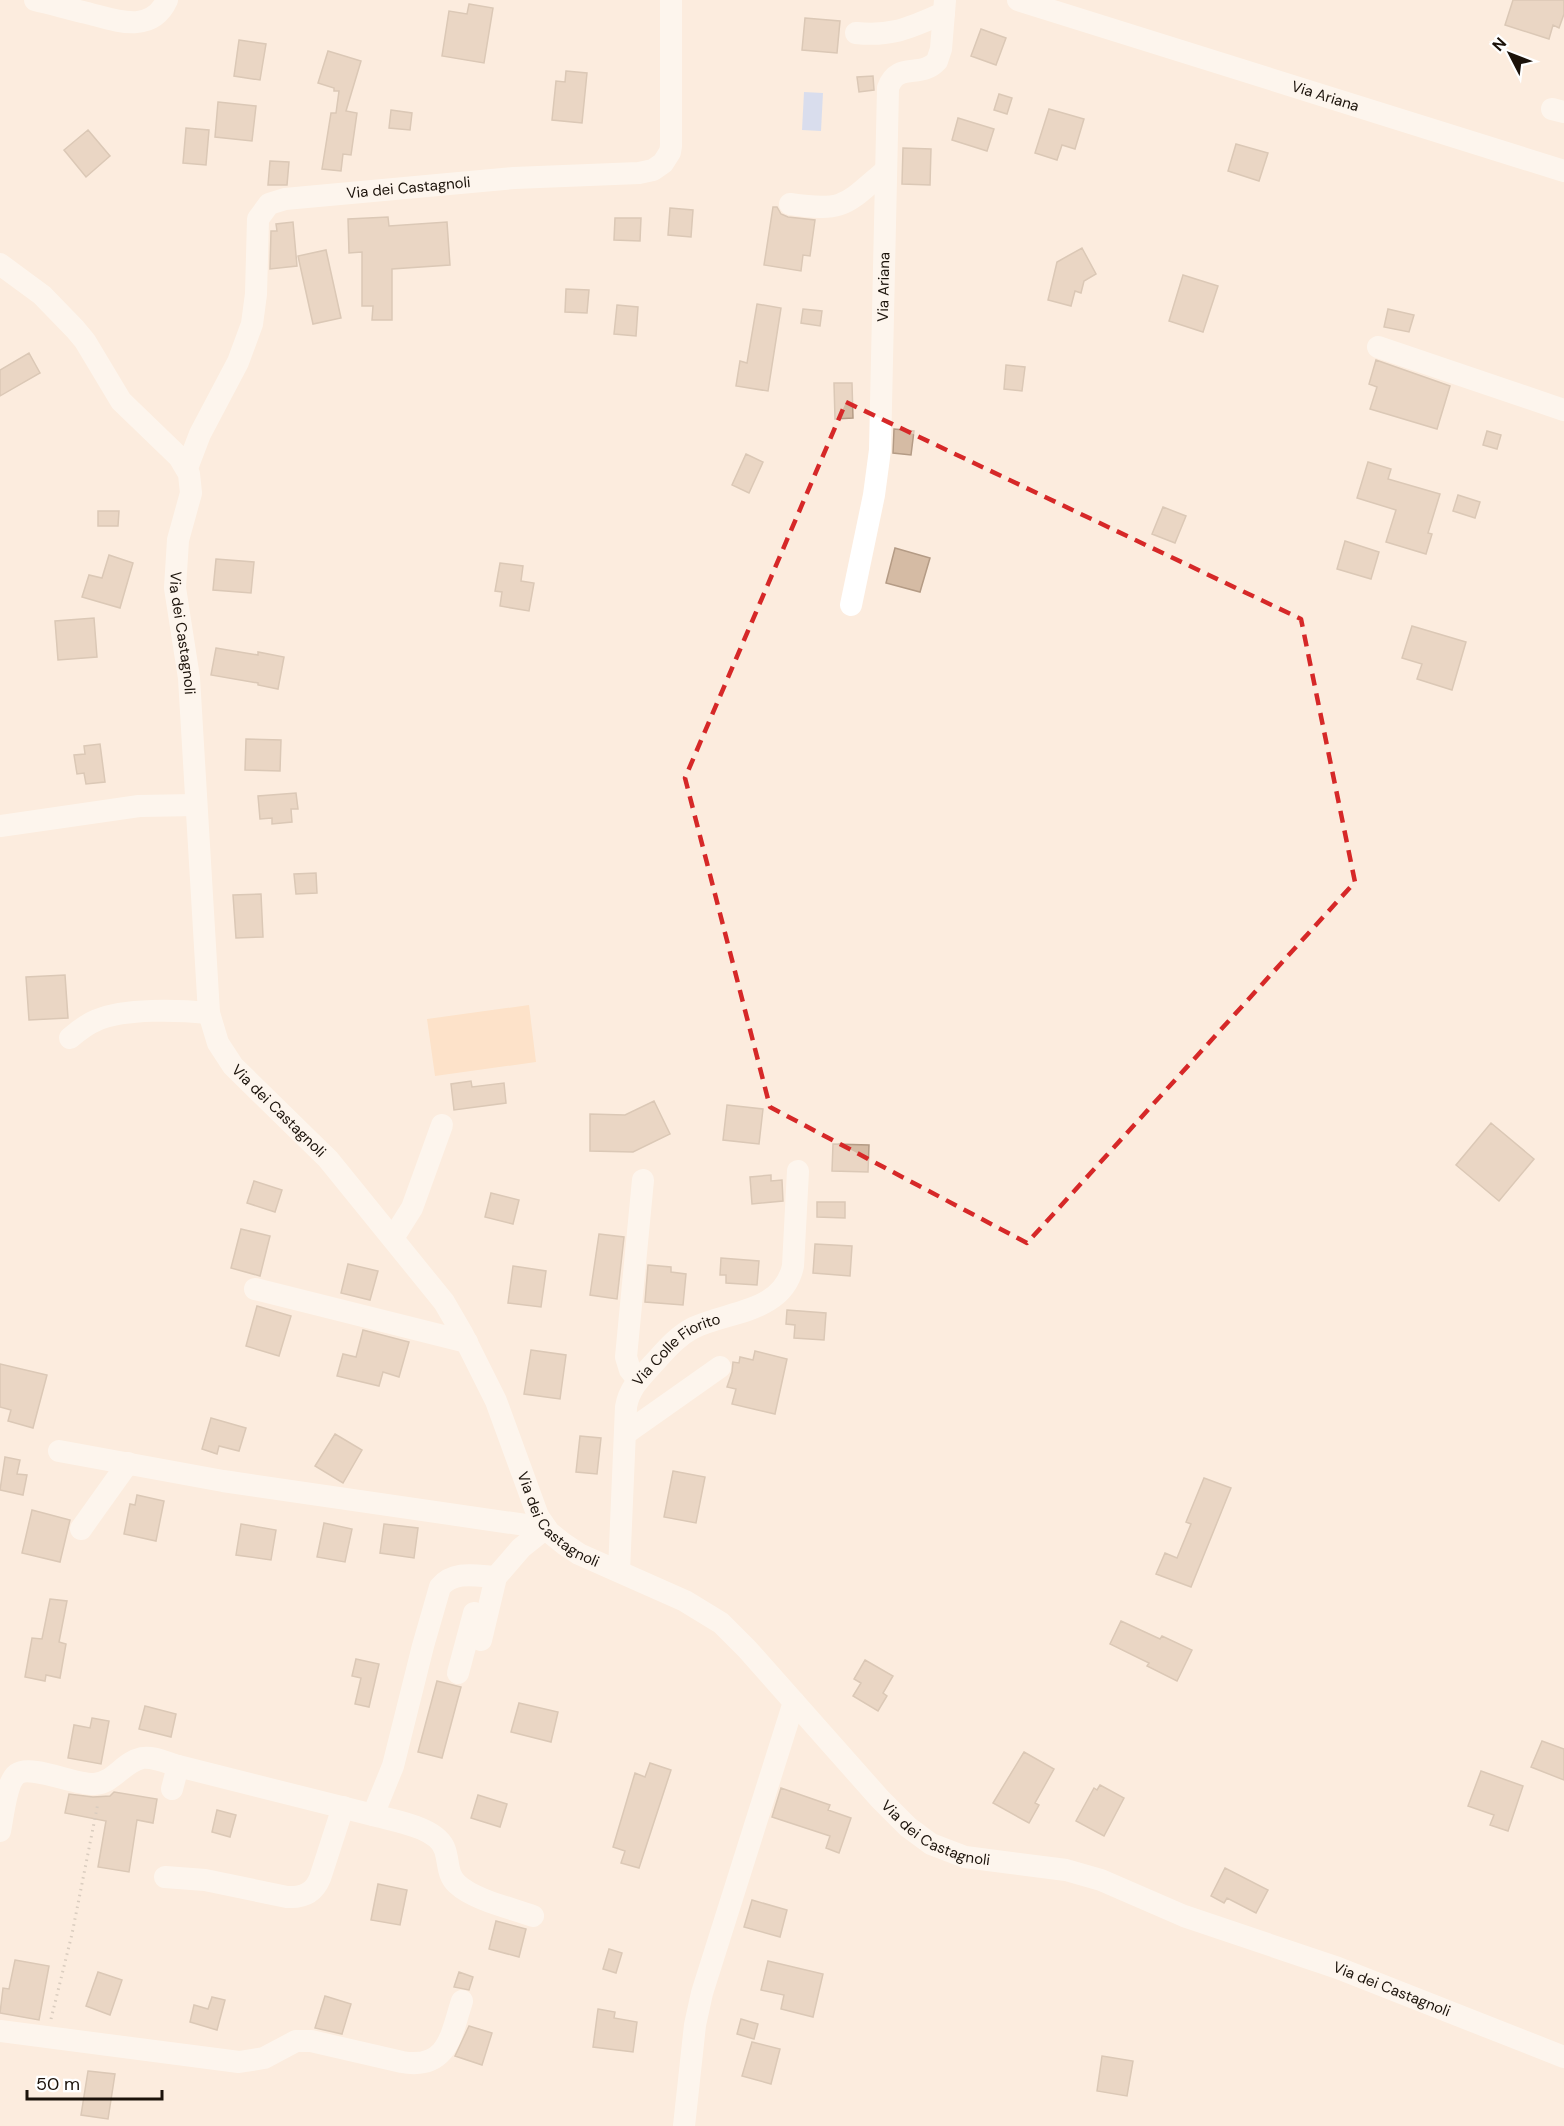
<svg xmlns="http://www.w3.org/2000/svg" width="1564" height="2126" viewBox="0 0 1564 2126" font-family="'DM Sans',sans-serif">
	<rect width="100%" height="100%" fill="#fcecde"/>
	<path fill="#fed5af" d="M529 1005 536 1062 435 1076 427 1019Z"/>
	<path fill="#b0cbfe" d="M804 92 823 93 821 131 802 130Z"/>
	<path fill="#d5bba4" stroke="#b49b85" stroke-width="1.5" d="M1513 0H1564V14L1559 28 1553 25 1549 39 1505 25Z
		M469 4 493 8 484 63 442 56 449 11 467 14Z
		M805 18 840 21 837 53 802 50Z
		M981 29 1006 38 996 65 971 56Z
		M239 40 266 44 260 80 234 76Z
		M328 51 361 61 346 111 357 113 351 155 343 154 341 171 322 169 331 113H336L339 91H334V88L318 83Z
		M566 71 587 73 582 123 552 120 556 81 565 82Z
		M873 76 874 90 859 92 857 77Z
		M999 94 1012 98 1007 114 994 110Z
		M218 102 256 106 252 141 215 137Z
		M1049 109 1084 119 1075 149 1062 145 1057 160 1035 153Z
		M391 110 412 113 410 130 389 128Z
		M958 118 994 129 987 151 952 140Z
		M186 128 209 130 206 165 183 163Z
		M88 130 110 156 86 177 64 150Z
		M1236 144 1268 153 1259 181 1228 171Z
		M903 148 931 149 930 185 902 184Z
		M270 161 289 162 287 185H268Z
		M773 207H777L781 214 788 217 815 220 810 256 803 255 801 271 764 265Z
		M670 208 693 210 691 237 668 235Z
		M388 217 389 226 447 222 450 265 392 269V320H372L373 306H362V252L349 253 348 219Z
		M615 218H641L640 241 614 240Z
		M293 222 297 266 270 269 271 231H277L276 224Z
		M1082 248 1096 274 1084 281 1081 293 1075 291 1071 306 1048 300 1057 262Z
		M326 250 341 318 313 324 298 256Z
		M1183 275 1218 286 1203 332 1169 321Z
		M566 289 589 290 587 313 565 312Z
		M757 304 781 308 768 391 736 386 740 361 747 363Z
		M617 305 638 307 636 336 614 334Z
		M803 309 822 311 820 326 801 323Z
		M1388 309 1414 315 1409 332 1384 327Z
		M29 353 40 373 0 396V370Z
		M1376 360 1450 386 1437 429 1370 409 1377 387 1369 384Z
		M1006 365 1025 367 1022 391 1004 389Z
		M834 383H852L853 418 835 419Z
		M894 429 914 431 911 455 893 453Z
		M1487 431 1501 435 1497 449 1483 445Z
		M746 454 763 462 749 493 732 485Z
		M1368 462 1391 469 1388 479 1440 494 1428 533 1432 534 1426 554 1386 542 1396 510 1357 498Z
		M1458 495 1480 502 1475 518 1453 511Z
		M1163 507 1186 516 1175 543 1152 534Z
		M98 511H119L118 526H98Z
		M1345 541 1379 552 1371 579 1337 569Z
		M895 548 930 558 920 592 886 583Z
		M109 555 133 563 120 608 82 597 89 575 102 578Z
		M216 559 254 562 251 593 213 590Z
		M500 563 523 566 521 581 534 583 529 611 500 606 502 592 495 591Z
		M94 618 97 657 58 660 55 621Z
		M1412 626 1466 642 1452 690 1417 679 1422 664 1402 658Z
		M216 648 258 655V652L284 657 278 689 258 685V683L211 675Z
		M246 739 281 740 280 771 245 770Z
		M100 744 105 782 86 784 84 773 77 774 74 755 85 754 84 746Z
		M296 793 298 809H291L292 822 272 824V818L260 819 258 796Z
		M316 873 317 893 296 894 294 874Z
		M261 894 263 937 236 938 233 895Z
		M65 975 68 1018 29 1020 26 977Z
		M471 1081 472 1087 504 1083 506 1103 454 1110 451 1084Z
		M654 1101 670 1134 633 1152 590 1151V1114L625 1115Z
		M727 1105 763 1109 759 1144 723 1140Z
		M1491 1123 1534 1159 1499 1201 1456 1165Z
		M833 1144 869 1145 868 1172 832 1171Z
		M771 1175V1181L782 1180 783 1201 752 1204 750 1177Z
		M254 1181 282 1190 275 1212 247 1203Z
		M491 1193 519 1200 513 1224 485 1217Z
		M817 1202H845V1218L817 1217Z
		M241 1229 270 1236 260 1276 231 1268Z
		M599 1234 624 1237 617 1299 590 1295Z
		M815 1244 852 1246 850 1276 813 1273Z
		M721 1258 759 1261 757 1285 726 1283V1275H720Z
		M348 1264 378 1271 370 1300 341 1293Z
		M648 1265 671 1267V1272L686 1274 683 1305 645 1302Z
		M513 1266 546 1271 541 1307 508 1303Z
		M257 1306 291 1316 279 1356 246 1346Z
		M787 1310 826 1313 824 1340 794 1338 795 1325 786 1324Z
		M363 1330 409 1342 399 1377 383 1372 379 1386 337 1376 343 1354 356 1357Z
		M531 1350 566 1355 560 1399 524 1394Z
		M755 1351 787 1359 775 1414 732 1404 736 1389 727 1387 732 1372 733 1362 739 1363 740 1357 753 1360Z
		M0 1364 47 1375 33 1428 8 1421 11 1410 0 1407Z
		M211 1418 246 1428 239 1451 219 1446 217 1454 202 1449Z
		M335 1434 362 1450 343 1483 315 1466Z
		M580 1436 601 1438 597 1474 576 1472Z
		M5 1457 20 1460 17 1474 27 1475 23 1495 0 1490Z
		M673 1471 705 1477 696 1523 664 1517Z
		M1204 1478 1231 1488 1191 1587 1156 1574 1165 1553 1177 1558 1191 1524 1186 1522Z
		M137 1495 164 1501 156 1541 124 1534 130 1504 135 1505Z
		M32 1510 70 1520 60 1562 22 1553Z
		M324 1523 352 1529 345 1562 317 1557Z
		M241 1524 276 1530 271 1560 236 1555Z
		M384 1524 418 1528 414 1558 380 1553Z
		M50 1599 67 1601 59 1642 66 1644 60 1678 46 1675 45 1681 25 1677 32 1638 42 1639Z
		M1121 1621 1160 1639 1162 1636 1192 1650 1177 1681 1147 1666 1149 1663 1110 1644Z
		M356 1659 379 1664 369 1707 355 1704 361 1678 352 1676Z
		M865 1660 893 1676 883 1693 887 1696 878 1711 853 1696 861 1683 854 1679Z
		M437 1681 461 1687 442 1758 418 1752Z
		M519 1703 558 1712 551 1742 511 1732Z
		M145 1706 176 1714 171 1737 139 1729Z
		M92 1718 109 1721 101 1764 68 1758 74 1725 90 1728Z
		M1542 1741 1564 1749V1780L1531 1767Z
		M1024 1752 1054 1769 1035 1803 1039 1805 1029 1823 993 1803Z
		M650 1763 671 1770 639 1868 621 1863 625 1851 613 1847 635 1773 645 1777Z
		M1481 1771 1523 1786 1508 1831 1490 1825 1494 1815 1468 1806Z
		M1100 1785 1124 1798 1104 1836 1076 1821 1094 1788 1097 1790Z
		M781 1788 830 1805 828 1810 851 1818 839 1853 826 1848 830 1836 772 1817Z
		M114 1792 157 1799 153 1823 137 1820 129 1872 98 1867 106 1821 65 1813 69 1794 93 1797 110 1796Z
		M478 1795 507 1804 500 1827 471 1818Z
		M217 1810 236 1815 230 1837 212 1832Z
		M1225 1868 1268 1890 1256 1913 1227 1898 1224 1903 1211 1896Z
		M378 1884 407 1890 400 1925 371 1920Z
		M752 1900 787 1910 780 1937 744 1927Z
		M496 1921 526 1929 519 1957 489 1949Z
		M609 1949 622 1953 616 1973 603 1969Z
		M15 1960 49 1966 39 2020 0 2013 3 1988 9 1989Z
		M768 1961 823 1974 813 2017 781 2009 784 1995 761 1990Z
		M98 1972 122 1980 110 2015 86 2006Z
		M459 1972 473 1977 469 1990 454 1987Z
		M325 1996 351 2004 342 2034 315 2028Z
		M212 1997 225 2000 217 2030 190 2022 194 2005 208 2009Z
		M598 2009 615 2012 614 2018 637 2022 633 2052 593 2047Z
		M741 2019 758 2024 754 2039 737 2034Z
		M469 2026 492 2033 482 2065 455 2056Z
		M752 2042 780 2049 771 2084 742 2076Z
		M1102 2056 1133 2061 1127 2096 1097 2091Z
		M88 2071 115 2074 108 2119 81 2115Z"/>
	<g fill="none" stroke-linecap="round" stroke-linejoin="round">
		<path stroke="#b2a599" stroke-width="3" stroke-dasharray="1.5 4.5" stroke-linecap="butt" d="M51 2019 72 1934 98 1803"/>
		<g stroke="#fff" stroke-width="22">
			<path d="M35 0C52 4 70 9 87 13 115 20 151 35 167 0"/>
			<path id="s1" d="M1018 0 1564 171"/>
			<path d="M856 33C893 37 910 27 944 13"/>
			<path d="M1552 109 1564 112"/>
			<path d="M790 204C845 212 845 205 886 170"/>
			<path id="s2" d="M0 264 42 295 75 329 85 341 121 401 179 457 189 474 191 493 178 540 175 588 189 678 209 1013 218 1043 233 1066 328 1159 444 1302 462 1333 496 1401 538 1516 549 1532 564 1544 579 1554 685 1601 721 1623 747 1649 880 1799 908 1827 931 1844 965 1857 1066 1870 1101 1880 1184 1916 1338 1968 1564 2057"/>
			<path d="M1378 347 1564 410"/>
			<path id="s3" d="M187 468 200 434 238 362 252 324 256 294 258 219 269 204 285 199 514 178 639 173 653 170 663 163 670 152 671 146V0"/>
			<path id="s4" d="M851 605 874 495 880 450 888 88C897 61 921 79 937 61L941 49 945 0"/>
			<path d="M0 826 139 806 196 805"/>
			<path d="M70 1038C78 1031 87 1024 97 1020 125 1008 179 1010 209 1013"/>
			<path d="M393 1238 412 1208 442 1125"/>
			<path d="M255 1289 467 1342"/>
			<path d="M638 1380 630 1370 626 1357 643 1180"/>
			<path d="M625 1434 720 1367"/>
			<path d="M59 1451 223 1481 546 1528"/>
			<path d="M81 1529 128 1463"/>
			<path id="s5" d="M619 1571 626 1407C629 1389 640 1378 652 1365 665 1351 676 1337 693 1328 728 1311 783 1313 793 1266L798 1171"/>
			<path d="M481 1640 496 1577 521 1548 546 1528"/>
			<path d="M458 1673 474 1613"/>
			<path d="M172 1789 178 1766 373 1815 393 1766 423 1646 440 1587C454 1570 477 1576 496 1577"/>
			<path d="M373 1815C394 1821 438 1827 445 1850 449 1862 447 1875 457 1884 474 1900 511 1908 533 1916"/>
			<path d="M0 1831C3 1817 6 1782 17 1774 31 1764 75 1785 94 1784 114 1783 123 1762 142 1758 154 1756 167 1763 178 1766"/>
			<path d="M165 1877 205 1880 287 1897C303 1898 314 1893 320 1878L343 1807"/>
			<path d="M0 2031 239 2062 264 2058 296 2041H311L402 2062C448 2070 451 2035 462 2001"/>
			<path d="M684 2126 695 2025 702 1993 794 1702"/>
		</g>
	</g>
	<path d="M0 0H1564V2126H0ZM846 402 1301 619 1355 882 1027 1243 770 1107 685 778Z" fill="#fcecde" fill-opacity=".55" fill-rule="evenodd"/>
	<path fill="none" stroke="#d62828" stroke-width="4.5" stroke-dasharray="12 8" stroke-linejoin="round" d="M846 402 1301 619 1355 882 1027 1243 770 1107 685 778Z"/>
	<g text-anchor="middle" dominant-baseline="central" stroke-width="5" stroke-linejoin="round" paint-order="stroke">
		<g font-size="15" fill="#1b120a" stroke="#fff">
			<text stroke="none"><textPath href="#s1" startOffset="322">Via Ariana</textPath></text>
			<text stroke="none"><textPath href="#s3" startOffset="423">Via dei Castagnoli</textPath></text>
			<text stroke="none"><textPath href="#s4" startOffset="321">Via Ariana</textPath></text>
			<text stroke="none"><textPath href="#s2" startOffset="447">Via dei Castagnoli</textPath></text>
			<text stroke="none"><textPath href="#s2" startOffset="951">Via dei Castagnoli</textPath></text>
			<text stroke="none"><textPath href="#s5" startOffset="244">Via Colle Fiorito</textPath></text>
			<text stroke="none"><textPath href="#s2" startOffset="1454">Via dei Castagnoli</textPath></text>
			<text stroke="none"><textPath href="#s2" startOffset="1958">Via dei Castagnoli</textPath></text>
			<text stroke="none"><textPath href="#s2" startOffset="2444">Via dei Castagnoli</textPath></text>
		</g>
	</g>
	<g transform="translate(1510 54) rotate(312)" stroke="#ffffff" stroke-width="4.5" paint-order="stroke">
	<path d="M0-4.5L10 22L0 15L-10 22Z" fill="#1b120a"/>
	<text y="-9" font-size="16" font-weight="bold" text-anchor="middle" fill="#1b120a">N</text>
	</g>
	<path d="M27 2090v9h135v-9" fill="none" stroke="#1b120a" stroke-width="3"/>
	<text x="36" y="2090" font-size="18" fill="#1b120a" stroke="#ffffff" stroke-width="4.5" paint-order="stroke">50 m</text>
</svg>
